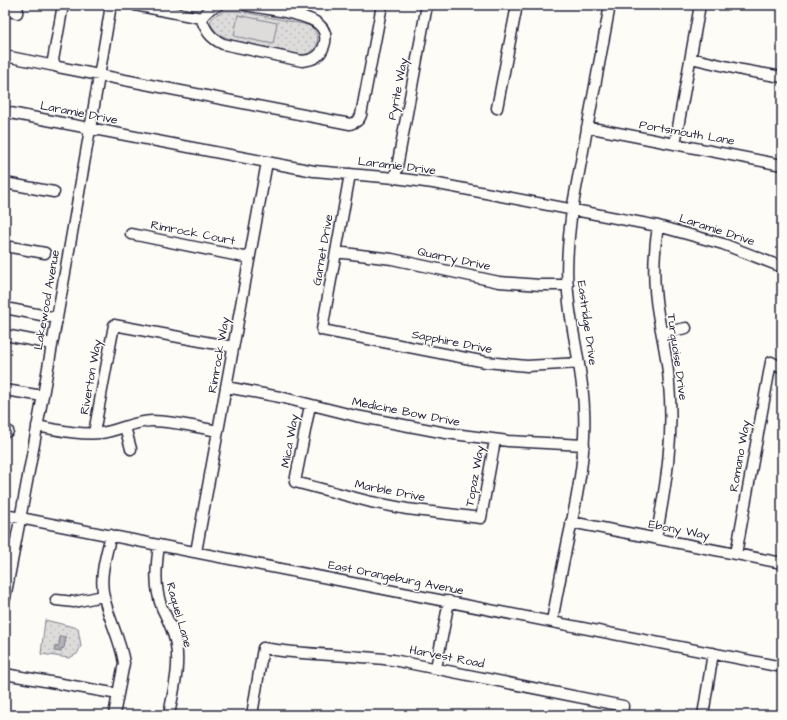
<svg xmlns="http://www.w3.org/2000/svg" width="787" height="720" viewBox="0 0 787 720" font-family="'Architects Daughter',sans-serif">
	<defs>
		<pattern id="grass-dots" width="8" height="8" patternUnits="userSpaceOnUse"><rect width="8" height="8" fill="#dddcdb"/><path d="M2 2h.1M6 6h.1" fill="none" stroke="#bdbcbd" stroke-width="1.8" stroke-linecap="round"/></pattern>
		<pattern id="water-ripples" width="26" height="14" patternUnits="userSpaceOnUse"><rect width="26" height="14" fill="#b2b2b7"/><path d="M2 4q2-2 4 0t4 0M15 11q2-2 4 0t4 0" fill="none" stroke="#909096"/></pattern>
	</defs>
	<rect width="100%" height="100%" fill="#fdfcf7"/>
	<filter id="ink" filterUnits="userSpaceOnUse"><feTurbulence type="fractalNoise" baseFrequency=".025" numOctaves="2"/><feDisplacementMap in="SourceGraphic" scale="8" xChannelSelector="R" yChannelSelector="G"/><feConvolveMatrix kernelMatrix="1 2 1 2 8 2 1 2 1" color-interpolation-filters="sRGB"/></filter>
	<g filter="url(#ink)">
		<path fill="url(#grass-dots)" stroke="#807f8b" d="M226 11H239L308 25C323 33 320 53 302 55L231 40 217 33 213 28 210 23C212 15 219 13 226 11Z
			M45 620 78 628 81 646 77 654 69 658 41 654Z"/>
		<path fill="#dddcdb" stroke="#807f8b" d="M238 15 277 23 273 44 234 36Z"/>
		<path fill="url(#water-ripples)" stroke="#787885" d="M60 636 66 637 64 648 61 649V652L54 651 55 647 59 645Z"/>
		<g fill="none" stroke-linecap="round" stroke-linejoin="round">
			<defs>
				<path id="minor" d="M63 5 53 60 55 66 58 67 350 124C356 122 359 121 361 115L382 5
					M135 5 201 18
					M219 5 211 8 201 18C206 31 210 38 223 44L302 61C313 60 320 57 324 46 333 19 297 15 280 11 268 9 257 7 246 5
					M5 10 17 13 18 5
					M5 56 55 66
					M691 58 742 70 782 77
					M497 108 517 5
					M5 112 314 171 395 178 433 183 658 226 723 244 782 267
					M587 127 782 165
					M675 144 700 5
					M350 174 322 330 486 362 527 366 579 363
					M395 178 427 5
					M5 183 54 192
					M131 234 249 258
					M5 246 45 253
					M336 252 392 259 499 282 540 285H568
					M5 308 57 318
					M662 333 686 328
					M5 335 52 344
					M226 387 280 397 356 416 446 433 508 441 584 445
					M5 390 43 396
					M310 405 295 482 371 502 407 509 481 518 495 440
					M37 426C58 430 80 435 101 433 118 431 134 421 152 421 173 421 196 427 218 431
					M125 427 131 449
					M5 430 8 431
					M94 433 114 325 233 347
					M5 515 782 667
					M571 522 782 563
					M111 535C106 555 99 577 104 597 109 620 121 641 124 663L114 715
					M656 538C666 486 674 437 669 384 668 360 662 338 658 314 653 285 653 256 658 226
					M159 545C156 567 154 587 162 608 168 620 174 632 176 645 180 668 173 692 169 715
					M196 552 267 162
					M736 554 771 362 782 368
					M5 598C43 401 78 203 111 5
					M56 600 74 602 103 596
					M552 621C558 589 564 558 571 526 579 487 586 449 584 409 583 373 573 339 569 303 565 272 568 241 572 210L610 5
					M436 668 449 601
					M5 674 118 694
					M252 715 263 648C306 656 350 654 393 660L623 706 622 715
					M703 715 713 653"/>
			</defs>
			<use href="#minor" stroke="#22223b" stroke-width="13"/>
			<use href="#minor" stroke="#fdfcf7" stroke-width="10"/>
		</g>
	</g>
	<g text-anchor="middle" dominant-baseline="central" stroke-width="3" stroke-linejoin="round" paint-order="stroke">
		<g font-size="12" fill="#22223b" stroke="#fdfcf7">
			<text transform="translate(398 89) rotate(-79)">Pyrite Way</text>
			<text transform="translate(79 113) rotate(11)">Laramie Drive</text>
			<text transform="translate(687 133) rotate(10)">Portsmouth Lane</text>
			<text transform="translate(397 166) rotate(7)">Laramie Drive</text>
			<text transform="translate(717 230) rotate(18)">Laramie Drive</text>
			<text transform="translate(193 233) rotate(11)">Rimrock Court</text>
			<text transform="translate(323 250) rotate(-80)">Garnet Drive</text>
			<text transform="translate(454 259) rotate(12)">Quarry Drive</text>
			<text transform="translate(47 300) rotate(-80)">Lakewood Avenue</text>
			<text transform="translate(587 323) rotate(82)">Eastridge Drive</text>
			<text transform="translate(452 342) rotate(11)">Sapphire Drive</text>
			<text transform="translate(219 355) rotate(-80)">Rimrock Way</text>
			<text transform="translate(677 357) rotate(82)">Turquoise Drive</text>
			<text transform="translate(91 377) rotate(-80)">Riverton Way</text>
			<text transform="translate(406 412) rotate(11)">Medicine Bow Drive</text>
			<text transform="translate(290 441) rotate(-80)">Mica Way</text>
			<text transform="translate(740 456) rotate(-80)">Romano Way</text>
			<text transform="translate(475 476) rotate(-80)">Topaz Way</text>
			<text transform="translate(390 491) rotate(11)">Marble Drive</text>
			<text transform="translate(679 530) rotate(11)">Ebony Way</text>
			<text transform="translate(396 578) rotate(11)">East Orangeburg Avenue</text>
			<text transform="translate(179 615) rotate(74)">Raquel Lane</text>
			<text transform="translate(447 657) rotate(11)">Harvest Road</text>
		</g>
	</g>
	<rect width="787" height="720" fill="none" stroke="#fdfcf7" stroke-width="20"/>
	<rect x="10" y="10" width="767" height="700" fill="none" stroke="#22223b" stroke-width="1.5" filter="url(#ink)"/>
</svg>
